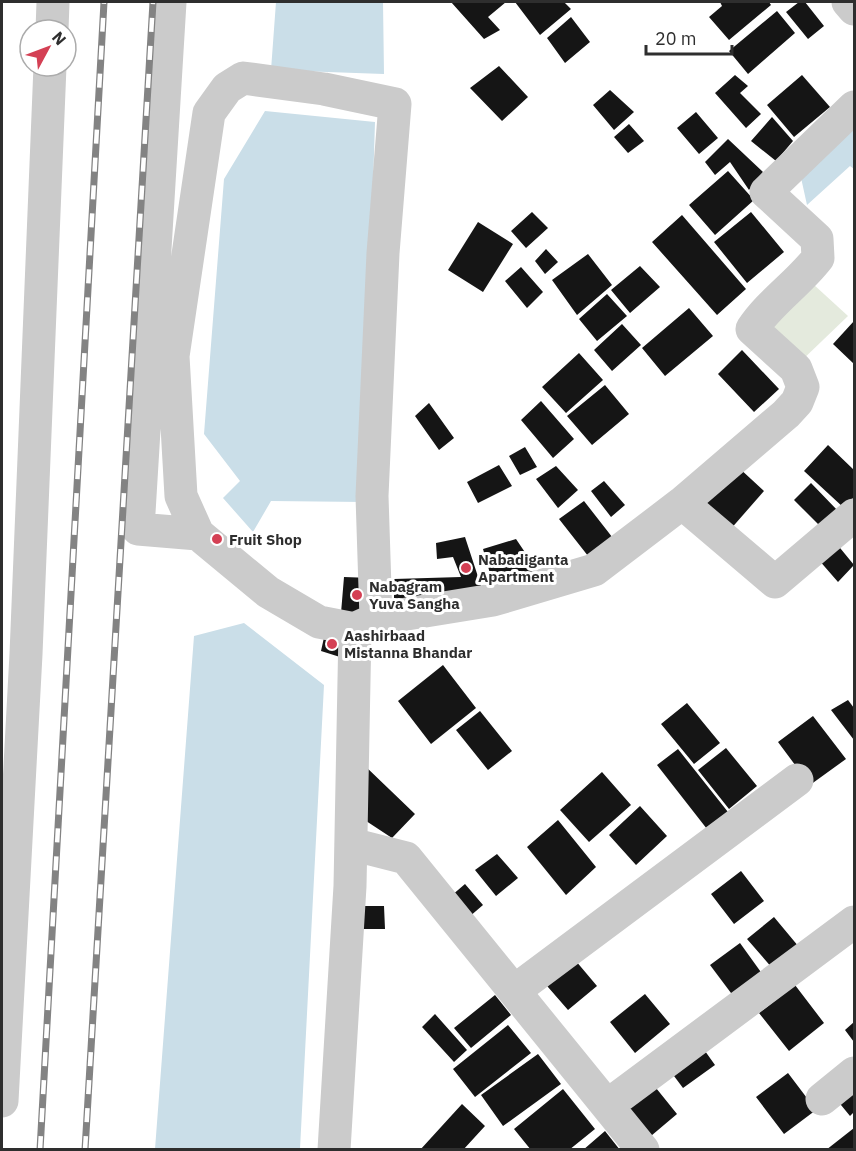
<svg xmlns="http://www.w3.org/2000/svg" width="856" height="1151" viewBox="0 0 856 1151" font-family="'IBM Plex Sans',sans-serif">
	<rect width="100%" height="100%" fill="#fff"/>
	<path fill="#e4eadd" d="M801 273 848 316 797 365 757 329Z"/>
	<path fill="#cadee8" d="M276 2H383L384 74 271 70Z
		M265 111 375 122 363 502 271 501 253 532 223 498 240 481 204 434 224 179Z
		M854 122V169L850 166 807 205 798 164Z
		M244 623 324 685 300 1149H155L194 636Z"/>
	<path fill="#151515" d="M451 2H506L488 17 500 30 484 39Z
		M515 2H564L571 9 540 35Z
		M720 2H769L771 5 729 40 709 17 722 6Z
		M799 2H805L824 26 808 39 786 12Z
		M777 11 795 33 748 74 729 51Z
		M571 17 590 42 565 63 547 38Z
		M499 66 528 97 502 121 470 88Z
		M735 75 748 86 740 93 761 114 746 128 715 93Z
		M802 75 830 107 794 137 767 105Z
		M610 90 634 112 614 130 593 105Z
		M696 112 718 138 699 154 677 128Z
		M772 117 793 141 776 161 751 141Z
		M629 124 644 141 628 153 614 137Z
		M728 139 763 172 749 190 730 162 715 175 705 162Z
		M728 171 754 200 715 235 689 205Z
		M532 212 548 228 526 248 511 231Z
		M751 212 784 252 747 283 714 242Z
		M682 215 746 289 717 315 652 242Z
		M478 222 513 244 483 292 448 270Z
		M546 249 558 262 545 274 535 261Z
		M588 254 612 285 577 315 552 280Z
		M640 266 660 287 630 313 611 290Z
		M521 267 543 292 527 308 505 281Z
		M607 294 627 316 597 341 579 319Z
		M689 308 713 336 665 376 642 348Z
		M854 321V364L833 344Z
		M622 324 641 345 612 371 594 350Z
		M742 350 779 389 754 412 718 374Z
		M579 353 603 380 566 413 542 387Z
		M605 385 629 414 592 445 567 416Z
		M541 401 574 439 553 458 521 420Z
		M429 403 454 438 439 450 415 416Z
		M828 445 854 470V497L844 508 804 471Z
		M525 447 537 467 520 475 509 456Z
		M499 465 512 486 478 503 467 482Z
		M556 466 578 490 558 508 536 479Z
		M738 467 764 491 729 531 703 507Z
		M604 481 625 505 611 517 591 491Z
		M811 483 839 512 823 529 794 500Z
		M584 501 616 542 592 561 559 519Z
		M465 537 484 595 394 610V579L461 577 453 557 437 559 436 543Z
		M516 539 545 582 495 591 483 549Z
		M836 543 854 565 838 582 818 559Z
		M344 577 371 578 373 611 341 613Z
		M325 633 341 637 340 657 321 651Z
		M443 665 476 708 431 744 398 701Z
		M848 700 854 708V740L831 710Z
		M687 703 720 743 694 764 661 724Z
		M480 711 512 751 488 770 456 730Z
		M813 716 846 759 810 785 778 742Z
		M726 748 757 786 729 809 698 770Z
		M678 749 728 812 707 829 657 765Z
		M364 765 415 814 392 838 357 815Z
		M602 772 631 805 589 842 560 810Z
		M640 806 667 836 636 865 609 835Z
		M558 820 596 867 566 895 527 847Z
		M497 854 518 878 496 896 475 870Z
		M741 871 764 901 734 924 711 894Z
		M465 884 483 905 462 923 444 902Z
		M354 906H384L385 929H354Z
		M774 917 799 947 773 969 747 939Z
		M740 943 763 975 734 997 710 965Z
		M570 954 597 986 568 1010 541 979Z
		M795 985 824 1023 789 1051 759 1013Z
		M645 994 670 1024 635 1053 610 1022Z
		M495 995 511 1015 471 1048 454 1028Z
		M435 1014 467 1050 454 1062 422 1027Z
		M854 1022V1042L845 1030Z
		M508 1025 531 1053 475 1097 453 1069Z
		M700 1044 715 1065 683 1088 668 1068Z
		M538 1054 561 1084 503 1126 481 1095Z
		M788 1073 816 1110 784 1134 756 1097Z
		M854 1076V1112L850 1116 832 1094Z
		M652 1083 677 1114 645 1141 620 1110Z
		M563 1089 595 1129 569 1150H531L514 1129Z
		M462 1104 485 1126 463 1150H420Z
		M854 1128V1150H826Z
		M605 1131 620 1150H583Z"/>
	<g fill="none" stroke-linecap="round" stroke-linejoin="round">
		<path stroke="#cbcbcb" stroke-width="33" d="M170 2 138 529 198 534 268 592 319 622 355 629 350 886 334 1150
			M848 2 854 9
			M52 30 53 2
			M682 503 786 414 797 402 803 387 796 369 752 329C770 302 798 284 818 258L817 239 766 192 854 107
			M198 534 181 496 173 356 209 113 227 88 243 78 324 89 395 104 383 253 372 496 376 619
			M356 628 376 619 493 600 594 570 682 503 775 582 854 515
			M351 844 406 858 643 1150
			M514 991 797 780
			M822 1099 854 1073
			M2 1101 26 654 50 66
			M608 1105 854 922"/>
		<defs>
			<path id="rail" d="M40 1150 104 2
				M85 1150 153 2"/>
		</defs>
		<use href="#rail" stroke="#838383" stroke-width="7"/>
		<use href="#rail" stroke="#fff" stroke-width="4.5" stroke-dasharray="14" stroke-linecap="butt"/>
	</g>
	<g fill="#d44054" stroke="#fff" stroke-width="2">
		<circle cx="217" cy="539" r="6"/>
		<circle cx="466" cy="568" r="6"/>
		<circle cx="357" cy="595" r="6"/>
		<circle cx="332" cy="644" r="6"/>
	</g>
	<g text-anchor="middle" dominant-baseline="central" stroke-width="6" stroke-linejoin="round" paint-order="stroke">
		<g font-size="15" font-weight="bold" fill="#2e2e2e" stroke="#fff" text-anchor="start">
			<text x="229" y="539">Fruit Shop</text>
			<text x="478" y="559">Nabadiganta<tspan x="478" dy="17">Apartment</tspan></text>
			<text x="369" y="586">Nabagram<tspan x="369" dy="17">Yuva Sangha</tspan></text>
			<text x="344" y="635">Aashirbaad<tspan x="344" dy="17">Mistanna Bhandar</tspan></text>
		</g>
	</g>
	<rect width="856" height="1151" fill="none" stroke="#2e2e2e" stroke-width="6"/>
	<g transform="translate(48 48) rotate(49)"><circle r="28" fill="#ffffff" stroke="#ababab" stroke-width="1.5"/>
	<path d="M0-4.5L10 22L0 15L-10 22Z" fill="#d44054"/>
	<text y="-9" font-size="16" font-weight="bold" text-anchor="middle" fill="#2e2e2e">N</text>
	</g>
	<path d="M646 45v9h86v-9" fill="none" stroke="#2e2e2e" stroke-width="3"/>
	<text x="655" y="45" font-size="18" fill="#2e2e2e" stroke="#ffffff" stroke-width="4.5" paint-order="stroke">20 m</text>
</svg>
